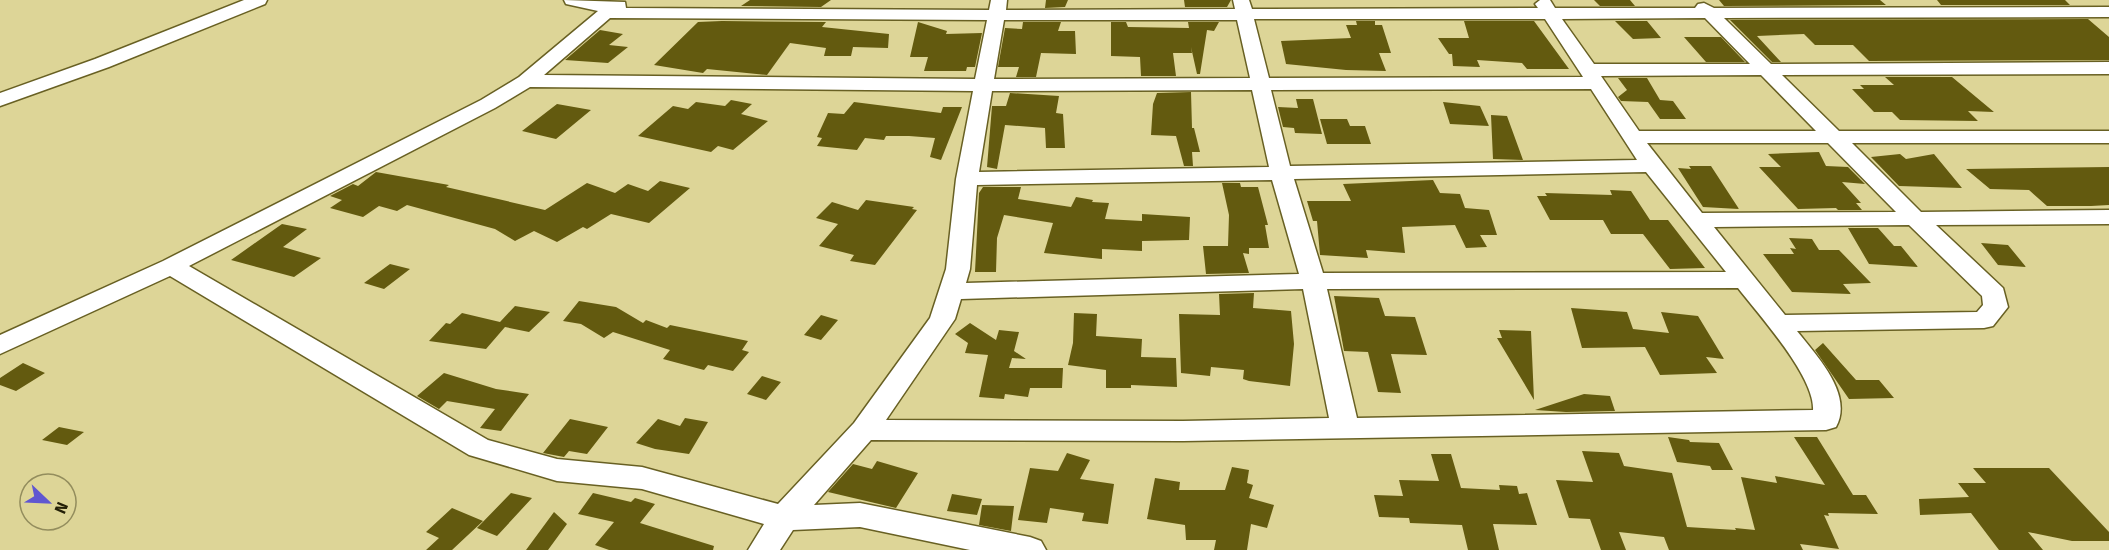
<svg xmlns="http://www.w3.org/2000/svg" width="2109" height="550" viewBox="0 0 2109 550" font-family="'Fira Sans',sans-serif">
	<rect width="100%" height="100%" fill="#ddd597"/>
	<path fill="#635a0f" d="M750 0H831L821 7 741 6Z
		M1046 0H1068L1065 7 1045 8Z
		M1184 0H1231L1227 7H1185Z
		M1594 0H1630L1635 6H1600Z
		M1719 0H1880L1886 5 1724 6Z
		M1937 0H2065L2070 5H1941Z
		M2088 19 2109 37V60L1869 61 1853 45H1815L1804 34 1757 36 1781 62H1772L1730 20Z
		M722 21 826 22 822 27 889 34 888 48 853 47 851 56H824L826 48 790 43 767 75 707 69 703 73 654 65 698 22Z
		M1356 21H1375V25H1382L1391 53H1379L1386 71 1346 70 1286 64 1281 41 1351 38 1346 25H1357Z
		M1464 21H1534L1569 69H1527L1522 63 1477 60 1480 67 1453 66 1452 54H1449L1438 38H1469Z
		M1615 21H1647L1661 38 1633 39Z
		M918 22 947 31 946 34 982 33 975 67H967L966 71H924L928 57H910Z
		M1023 22H1061L1058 31H1075L1076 54 1041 53 1036 77H1016L1019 67H998L1005 28 1022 29Z
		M1111 22H1126L1128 27 1189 28 1188 22H1219L1214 31 1207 30 1200 74H1197L1191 47 1192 53H1173L1176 76H1141L1140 57 1111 56Z
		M600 30 623 34 609 45 628 47 608 63 565 60Z
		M1684 37H1721L1745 62H1706Z
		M1885 77H1952L1994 112 1968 111 1978 121 1900 120 1892 112H1874L1852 89H1864L1860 85H1894Z
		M1618 78H1647L1660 100 1673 101 1686 119H1660L1648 102 1621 101 1618 97 1627 90Z
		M1191 92 1192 128H1194L1200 152H1192L1193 166H1184L1176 136 1151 135 1153 104 1157 93Z
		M1010 93 1059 96 1056 113 1063 114 1065 148H1046L1045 128 1005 125 997 169 987 167 992 106H1006Z
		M1296 99H1313L1322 134 1295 133 1294 128 1283 127 1278 107 1298 108Z
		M731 100 752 104 741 114 768 121 733 150 718 146 711 152 638 136 673 106 688 109 696 102 725 106Z
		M854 102 941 113 943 107H962L941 160 930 157 935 138 909 136H886L884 140 865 138 857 150 817 146 822 138 817 137 828 113 844 114Z
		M1443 102 1480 106 1489 126 1450 124Z
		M557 104 591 110 556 139 522 131Z
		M1491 115 1507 116 1523 160 1493 159Z
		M1320 119H1347L1350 126H1365L1371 144H1327Z
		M1819 152 1826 166 1848 167 1865 184 1842 182 1861 203H1856L1862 210H1838L1836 208 1798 209 1759 167H1781L1768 154Z
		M1900 154 1906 159 1934 154 1962 188 1899 186 1871 157Z
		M1689 166H1711L1739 209 1703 207 1678 168 1691 169Z
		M2109 167V205L2091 206H2047L2029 190 1990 189 1966 169Z
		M376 172 449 185 446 187 545 210 587 183 615 193 628 184 648 191 660 181 690 188 649 223 611 214 587 229 583 227 557 242 534 231 515 241 495 229 407 205 397 211 379 206 363 217 330 208 342 200 330 196 353 184 358 186Z
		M1433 180 1440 193 1460 194 1465 208 1489 210 1497 235H1480L1487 247 1466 248 1455 225 1402 227 1405 253 1366 250 1368 258 1320 255 1317 221H1313L1307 201H1351L1343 184Z
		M1222 183H1240L1241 187H1258L1268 225H1265L1269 248H1249V254L1243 253 1249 273 1206 274 1203 246H1228L1229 215Z
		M983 187H1021L1018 199 1071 207 1076 197 1093 200 1092 202 1109 203 1105 219 1142 221V214L1190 217 1189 240 1142 241V251L1102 249V259L1044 253 1053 223 1004 215 997 238 996 272H975L979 193Z
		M1610 190 1631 191 1650 220H1668L1705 268 1670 269 1643 234H1611L1603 220H1550L1537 196H1547L1545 193 1612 195Z
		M866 200 914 207 912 209 917 210 875 265 850 261 854 255 819 246 838 224 816 218 832 202 858 210Z
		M282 224 307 229 283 247 321 258 294 277 231 260Z
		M1848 228H1878L1894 246H1901L1918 267 1869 264Z
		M1789 238 1812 239 1819 250H1839L1871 283 1843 284 1851 294 1792 292 1763 254H1794L1790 248 1796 249Z
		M1981 243 2008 245 2026 267 1998 265Z
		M390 264 410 269 384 289 364 283Z
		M1254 293 1253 308 1291 311 1294 344 1290 386 1249 381 1243 379 1244 370 1211 367 1210 376 1181 373 1179 314 1220 315 1219 294Z
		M1334 296 1379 298 1385 316 1415 317 1427 355 1391 354 1401 393 1378 392 1368 352 1344 351Z
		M579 301 616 307 643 323 646 320 667 328 670 325 748 341 742 350 749 352 733 371 708 365 704 370 663 359 670 350 613 332 604 338 581 324 563 321Z
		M515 306 550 312 529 332 505 327 486 349 429 341 446 323 450 324 462 313 500 322Z
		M1571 308 1627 312 1633 329 1669 333 1661 312 1698 316 1724 359 1706 357 1717 373 1660 375 1645 347 1582 348Z
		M1074 313 1097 314 1096 336 1142 339 1141 357 1176 358 1177 387 1131 385V388H1106V370L1068 365 1073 343Z
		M821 315 838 320 821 340 804 335Z
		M970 323 996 340 999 330 1019 332 1014 351 1026 359 1012 358 1009 368H1063L1062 388H1030L1028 397 1005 394 1004 399 979 397 988 355 965 353 968 343 955 334Z
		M1499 330 1531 331 1534 400 1497 338H1502Z
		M1823 343 1856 380H1879L1894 398 1849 399 1815 350Z
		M23 363 45 373 16 391 0 385V378Z
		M444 373 496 389 529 394 501 431 480 428 495 409 447 401 439 409 417 396Z
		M762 376 781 382 766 400 747 394Z
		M1584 394 1610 396 1615 411 1566 412 1535 410Z
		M685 418 708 422 689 454 655 449 636 443 658 419 680 426Z
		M570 419 608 427 587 454 569 451 564 457 543 453Z
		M59 427 84 432 67 445 42 440Z
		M1668 437 1689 440 1690 442 1719 443 1733 470H1712L1710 466 1677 462Z
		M1794 437H1817L1853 495H1866L1878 514 1828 513 1829 516 1824 515 1839 549 1800 544 1803 550H1669L1664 537 1619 532 1626 550H1601L1590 519 1569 518 1556 480 1593 482 1582 451 1619 453 1624 466 1672 473 1687 527 1736 530 1735 528 1755 530 1741 477 1777 483 1775 476 1825 485Z
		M1067 453 1090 460 1080 479 1114 484 1108 524 1082 521 1084 513 1050 508 1047 523 1018 520 1030 468 1058 471Z
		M1431 454H1451L1461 488 1500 490 1499 485 1517 486 1519 494 1527 493 1537 525 1493 524 1499 550H1468L1462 525 1410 523 1409 518 1379 517 1374 495 1403 496 1399 480 1439 481Z
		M877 461 918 473 896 508 828 492 853 464 872 469Z
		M1232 467 1249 470 1247 483 1253 485 1249 498 1274 505 1267 528 1251 524 1247 550H1214L1216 540H1186L1185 525 1147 519 1155 478 1180 482 1179 490H1225Z
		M1973 468H2049L2109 532V541H2072L2028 532 2043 550H1999L1971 513 1920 515 1919 499 1969 497 1958 483H1986Z
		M511 493 532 498 497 536 477 528Z
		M593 493 631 502 635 498 655 504 640 523 714 546 713 550H609L595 545 614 522 578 514Z
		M952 494 982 499 977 515 947 511Z
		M982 505 1014 506 1011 531 979 525Z
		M452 508 483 521 452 550H426L439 538 426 532Z
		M554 512 567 524 548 550H526Z"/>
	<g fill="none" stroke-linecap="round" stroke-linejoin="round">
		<defs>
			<path id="minor" d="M244 0H267L265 4 109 67 0 106V93L95 59Z
				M564 0 625 2 626 8 989 10 991 0H1007L1006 10 1235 9 1233 0H1249L1252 9 1538 8 1535 4 1540 0H1550L1555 8H1695L1698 4 1704 3 1714 8 2109 7V17L1724 18 1771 64 2109 62V74L1782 75 1839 131H2109V143H1852L1921 212 2109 210V224L1936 225 2003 288 2008 307 1993 326 1984 328 1797 331C1816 355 1854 394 1836 427L1826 430 1183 441 871 440 814 505 860 503 1030 537 1041 541 1046 550H970L860 527 793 530 780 550H748L764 524 642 489 557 481 469 455 170 276 0 354V335L163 261 481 100 519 77 598 11 566 4ZM610 18 987 20 975 79 544 75ZM1705 18 1750 64H1594L1562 19ZM1254 19H1545L1583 77 1269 78ZM1004 20H1237L1250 78 994 79ZM1761 75 1816 131H1639L1601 76ZM530 87 973 91 956 179 946 269 930 318 854 423 778 504 642 467 557 459 488 440 189 266 495 108ZM1591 89 1637 160 1290 166 1271 90ZM1252 90 1269 167 979 172 992 91ZM1647 143H1828L1896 212 1702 213ZM1646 172 1726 272 1323 273 1294 179ZM1272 180 1299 274 966 283 970 269 977 185ZM1909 225 1982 296 1983 305 1977 312 1785 315 1714 227ZM1738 288C1759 315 1815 377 1813 410L1357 418 1327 289ZM1303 289 1329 418 1183 421 886 420 955 319 961 299Z"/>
		</defs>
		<use href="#minor" stroke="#686023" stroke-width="3"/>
		<use href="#minor" fill="#fff" fill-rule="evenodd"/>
	</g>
	<g transform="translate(48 502) rotate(113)"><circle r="28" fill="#ddd597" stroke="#938d5d" stroke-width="1.5"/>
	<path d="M0-4.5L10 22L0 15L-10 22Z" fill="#6057d0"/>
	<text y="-9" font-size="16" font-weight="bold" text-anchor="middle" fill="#242007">N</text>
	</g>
</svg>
